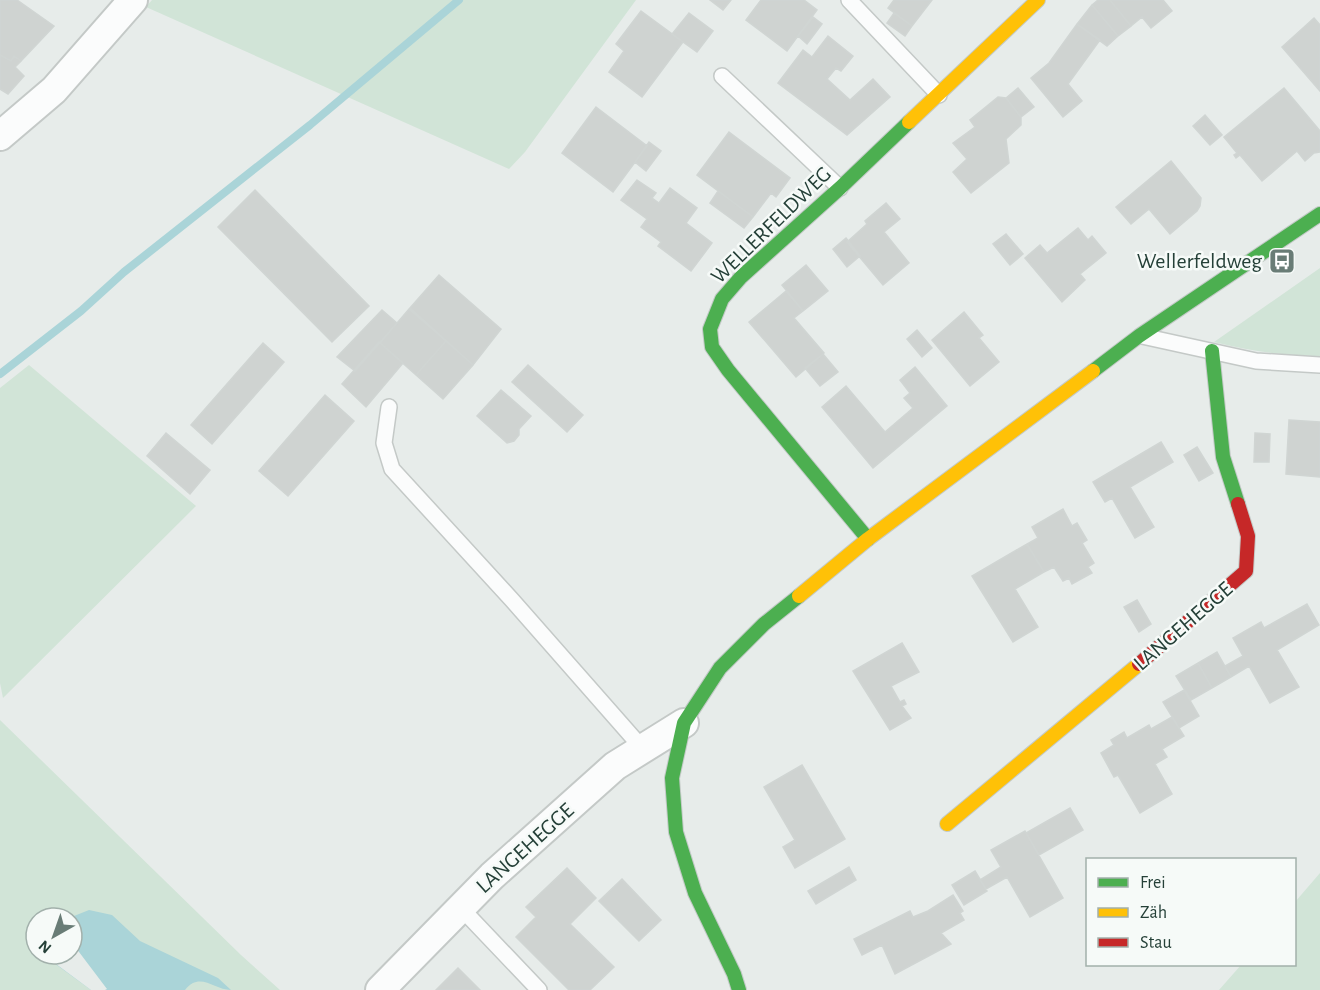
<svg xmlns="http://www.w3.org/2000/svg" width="1320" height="990" viewBox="0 0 1320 990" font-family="'Alegreya Sans',sans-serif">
	<rect width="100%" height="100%" fill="#e7ecea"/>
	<path fill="#d1e4d7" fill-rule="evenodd" d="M152 0H636L525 152 509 169 146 7Z
		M1320 268V356C1282 356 1251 351 1214 342Z
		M29 365 196 506 3 698 0 683V388Z
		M0 720 241 955 280 990H0ZM36 918H72V954H36Z
		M1320 873V990H1219L1241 965 1294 964 1295 902Z"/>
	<path fill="#aad4d8" d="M89 910 112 915 140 941 218 978 231 990C214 990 200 971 185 990H91L54 963 45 954H72V918H69Z"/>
	<path fill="#e7ecea" d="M76 948 107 989 105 990H91L56 964 68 954H72V951Z"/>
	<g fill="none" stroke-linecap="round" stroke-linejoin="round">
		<path stroke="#aad4d8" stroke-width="8" d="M0 374 81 311 124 272 310 125 459 0"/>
	</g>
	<path fill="#cfd3d1" stroke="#d0d5d3" stroke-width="1.5" d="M0 0H17L54 26 21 61 14 56 11 61 0 55Z
		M710 0H731L723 10Z
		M761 0H804L817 10 787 51 746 20Z
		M894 0H932L912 26 888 8Z
		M1098 0H1110L1131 26 1118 36 1092 5Z
		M1110 0H1163L1172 11 1151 28 1142 17 1131 26Z
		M1092 5 1118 36 1107 46 1077 24Z
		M641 11 683 42 642 97 609 72 624 51 616 44Z
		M689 13 713 31 697 52 672 34Z
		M894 13 912 26 905 36 887 23Z
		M813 17 822 24 807 44 798 36Z
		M1314 18 1320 25V91L1282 47Z
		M1077 24 1100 40 1068 84 1082 101 1063 117 1031 78 1049 63Z
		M828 36 853 56 841 71 836 68 827 79 850 100 873 79 890 97 847 135 778 83 803 50 812 57Z
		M0 55 11 61 14 56 21 61 15 67 24 76 8 94 0 89Z
		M1018 88 1034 107 1021 117 1006 98Z
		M1284 88 1320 131V152L1314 153 1305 161 1297 151 1262 181 1240 155 1236 158 1234 155 1237 153 1224 137Z
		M998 97 1006 98 1021 117V125L1006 139 1009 163 971 193 953 172 967 159 953 143 975 127 970 120Z
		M596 107 647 146 613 192 562 153Z
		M1205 115 1222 135 1210 145 1193 126Z
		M729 132 790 178 776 197 771 193 753 217 697 175Z
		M649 142 661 151 646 171 635 162Z
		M1171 161 1201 198 1200 206 1197 211 1170 234 1149 209 1131 224 1116 207Z
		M637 180 656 193 652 198 659 203 670 188 697 208 686 223 712 243 691 271 658 246 661 242 641 227 647 219 621 200Z
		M255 190 369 306 332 342 218 227Z
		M718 191 753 217 744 228 710 203Z
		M886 203 900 219 884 232 909 263 883 285 847 242 867 224 865 221Z
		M1078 228 1088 240 1092 236 1106 253 1080 274 1085 280 1062 302 1025 258 1040 245 1047 253Z
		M1006 234 1023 254 1010 265 993 244Z
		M846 238 860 256 847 267 833 249Z
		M806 265 828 291 803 311 782 285Z
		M439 275 501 329 473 365 410 308Z
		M786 291 803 311 794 318 824 353 796 377 749 322Z
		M409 309 446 341 416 375 380 343Z
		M382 310 397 323 355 371 337 357Z
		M964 312 983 335 979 338 999 362 970 386 932 340Z
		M917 330 932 348 922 357 907 339Z
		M446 341 473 365 443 399 416 375Z
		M379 342 403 363 366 407 342 384Z
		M263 343 284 362 212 444 191 425Z
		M823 354 838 372 820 386 805 368Z
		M528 365 583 415 567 432 512 382Z
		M915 367 947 406 873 468 822 407 846 386 885 432 913 408 904 398 910 393 900 380Z
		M501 390 531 416 519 429V435L514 441 507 443 477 416Z
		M325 395 354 421 288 496 259 471Z
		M1289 420 1320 422V477L1286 474Z
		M166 433 210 470 190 494 147 456Z
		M1255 433 1270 434 1269 462H1254Z
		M1161 442 1173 462 1130 487 1154 527 1135 538 1112 498 1105 502 1093 482Z
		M1197 447 1213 473 1199 481 1184 455Z
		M1063 509 1072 526 1077 523 1087 540 1082 543 1094 563 1088 567 1092 573 1072 584 1069 578 1063 581 1054 567 1044 572 1027 544 1038 538 1032 527Z
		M1027 544 1044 572 1015 589 1038 627 1013 642 972 576Z
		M1137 600 1151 624 1139 632 1124 607Z
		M1307 604 1319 625 1277 650 1299 687 1270 703 1249 666 1231 677 1225 666 1243 656 1233 638 1261 622 1264 628Z
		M902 643 919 672 891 686 900 702 904 700 906 704 902 706 911 718 890 730 853 671Z
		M1217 652 1231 677 1212 688 1198 663Z
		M1198 663 1212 688 1191 700 1176 676Z
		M1184 690 1199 716 1179 728 1163 702Z
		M1172 717 1184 736 1162 749 1167 757 1155 764 1172 794 1140 813 1118 775 1114 777 1101 753 1114 745 1111 740 1124 732 1127 738 1149 725 1151 729Z
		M802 765 845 839 795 868 783 847 795 840 764 787Z
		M1070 808 1083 830 1039 855 1026 833Z
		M1025 831 1063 898 1030 917 1007 877 986 889 980 880 1001 867 991 850Z
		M849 867 856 880 816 904 808 891Z
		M567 868 596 898 570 924 614 967 590 990H569L516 937 536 917 526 907Z
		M975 871 987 891 964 905 952 885Z
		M622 879 661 920 639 941 599 901Z
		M953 895 963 911 960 913 964 920 941 933 951 944 895 974 882 945 862 955 854 939 910 911 913 917 928 911Z
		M458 968 480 990H436Z"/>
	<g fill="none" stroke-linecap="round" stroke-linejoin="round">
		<defs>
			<path id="lane" d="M849 0 939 95
				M722 76 840 188
				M1142 336 1256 361 1320 365
				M389 407 384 443 392 469 512 600 643 749
				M461 908 539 990"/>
			<path id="street" d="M0 136 54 90 133 0
				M380 990 492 876 615 766 684 723"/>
			<path id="fast" d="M1212 351 1223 457 1238 504
				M1093 371 1139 336 1320 214
				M868 539 728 370 712 347 710 329 722 299 741 277 840 188 909 122
				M739 990 734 974 695 893 676 832 672 778 684 723 720 668 764 624 799 596"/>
			<path id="slow" d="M909 122 1038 0
				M799 596 868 539 1093 371
				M947 824 1139 664"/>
			<path id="jam" d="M1139 664 1246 571 1248 536 1238 504"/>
		</defs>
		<use href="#lane" stroke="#c4c9c7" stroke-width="18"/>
		<use href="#street" stroke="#c4c9c7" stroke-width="32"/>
		<use href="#fast" stroke="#c3cac7" stroke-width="16"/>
		<use href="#slow" stroke="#c3cac7" stroke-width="16"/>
		<use href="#jam" stroke="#c3cac7" stroke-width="16"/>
		<use href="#lane" stroke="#fbfcfc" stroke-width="15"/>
		<use href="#street" stroke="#fbfcfc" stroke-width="28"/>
		<use href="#fast" stroke="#4caf50" stroke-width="14"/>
		<use href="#slow" stroke="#ffc107" stroke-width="14"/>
		<use href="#jam" stroke="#c62828" stroke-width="14"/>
	</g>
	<defs>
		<symbol id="bus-square" viewBox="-11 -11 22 22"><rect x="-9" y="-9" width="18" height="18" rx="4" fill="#697c76" stroke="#f6faf8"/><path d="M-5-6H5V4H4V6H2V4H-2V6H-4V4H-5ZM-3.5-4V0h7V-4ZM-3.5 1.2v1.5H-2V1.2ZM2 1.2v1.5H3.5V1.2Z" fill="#fff"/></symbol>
	</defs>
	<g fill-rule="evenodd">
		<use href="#bus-square" x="1267" y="246" width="30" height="30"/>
	</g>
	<g text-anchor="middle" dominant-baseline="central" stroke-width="5" stroke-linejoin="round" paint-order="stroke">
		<g font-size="22" fill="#254038" stroke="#f6faf8">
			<text transform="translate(771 225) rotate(-44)">WELLERFELDWEG</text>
			<text transform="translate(1183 626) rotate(-41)">LANGEHEGGE</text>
			<text transform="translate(525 848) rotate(-42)">LANGEHEGGE</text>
		</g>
		<g font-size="22" fill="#254038" stroke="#f6faf8" text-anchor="end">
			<text x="1262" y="261">Wellerfeldweg</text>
		</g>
	</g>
	<rect x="1086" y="858" width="210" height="108" fill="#f6faf8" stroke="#a2b0ab" stroke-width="1.5"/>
	<rect x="1098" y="878" width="30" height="9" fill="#4caf50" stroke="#a2b0ab" stroke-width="1.5"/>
	<text x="1140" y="888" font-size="18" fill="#254038">Frei</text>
	<rect x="1098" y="908" width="30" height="9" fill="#ffc107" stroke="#a2b0ab" stroke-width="1.5"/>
	<text x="1140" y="918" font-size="18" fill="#254038">Zäh</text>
	<rect x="1098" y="938" width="30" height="9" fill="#c62828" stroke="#a2b0ab" stroke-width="1.5"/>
	<text x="1140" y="948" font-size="18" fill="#254038">Stau</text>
	<g transform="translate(54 936) rotate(220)"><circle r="28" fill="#f6faf8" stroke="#a2b0ab" stroke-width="1.5"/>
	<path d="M0-4.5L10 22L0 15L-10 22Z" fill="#697c76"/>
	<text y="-9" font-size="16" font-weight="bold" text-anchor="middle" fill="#254038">N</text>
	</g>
</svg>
